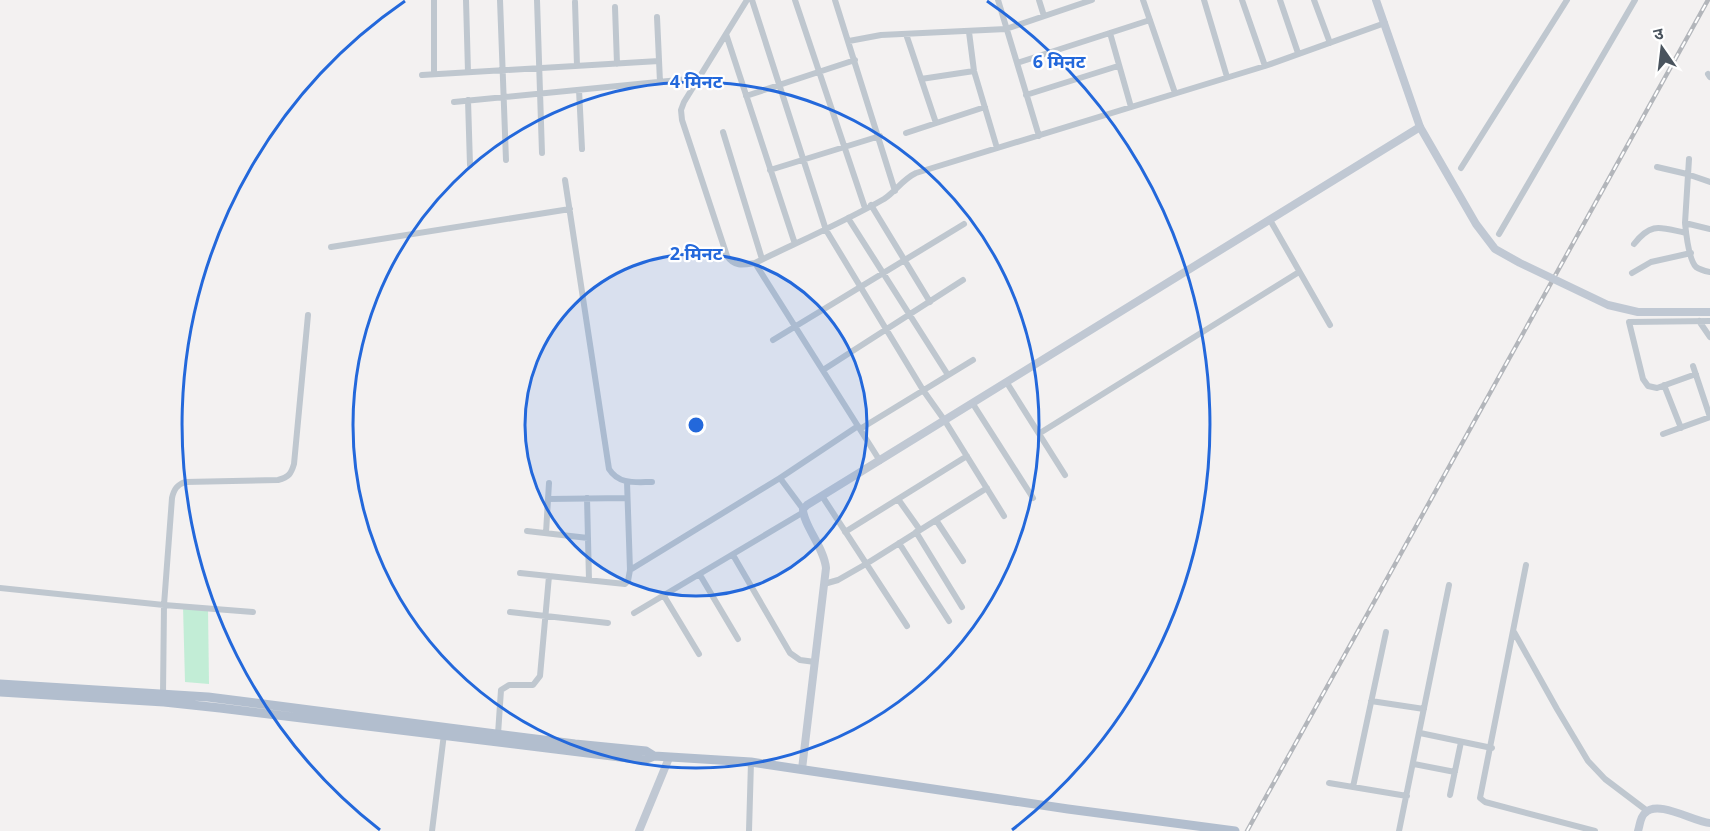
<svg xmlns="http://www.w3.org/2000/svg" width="1710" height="831" viewBox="0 0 1710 831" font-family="'Open Sans','Noto Sans Devanagari',sans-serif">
	<rect width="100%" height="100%" fill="#f3f1f1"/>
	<path fill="#c2edd6" d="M183 606 208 608 209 684 185 682Z"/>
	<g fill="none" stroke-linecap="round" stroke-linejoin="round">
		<path stroke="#bfc7cf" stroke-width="6" d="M466 0 468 72
			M500 0 506 160
			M537 0 542 153
			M747 0 684 102 681 110 682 120 727 256C734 267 743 265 755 263 798 242 842 223 884 199 896 191 903 179 916 173L1265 66 1385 23
			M752 0 826 230 923 390 945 421 1004 516
			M795 0 865 208
			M835 0 895 191
			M998 0 1039 136
			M1039 0 1044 16
			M1143 0 1175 93
			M1204 0 1227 77
			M1242 0 1265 66
			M1280 0 1298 53
			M1314 0 1330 43
			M575 2 577 66
			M615 7 617 64
			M657 17 660 82
			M969 32 974 71 997 148
			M1110 33 1131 107
			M726 34 795 244
			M906 34 936 123
			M849 41 881 35 1006 29 1092 0
			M1017 63 1150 20
			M434 74V0
			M1708 74 1710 77
			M422 75 659 61
			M921 79 974 71
			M579 90 582 149
			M1026 95 1118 66
			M746 96 855 60
			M468 100 470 165
			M454 102 699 78
			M723 132 762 259
			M906 133 985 107
			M1689 159 1685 223C1686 233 1689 260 1696 267 1700 270 1705 271 1710 272
			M1657 167 1687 174 1710 182
			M1461 168 1567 0
			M770 170 880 136
			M565 180 609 469C619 485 636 482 652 482
			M871 205 930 302
			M848 218 948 375
			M1270 220 1330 325
			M1685 223 1710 229
			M1499 234 1635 0
			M1634 244C1652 221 1661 228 1686 233
			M331 247 570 209
			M755 263 880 461
			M1632 273 1651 262 1691 253
			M1699 321 1710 337
			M773 340 964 224
			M1693 366 1710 417
			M823 370 963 280
			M1696 374 1657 388 1648 386 1643 379 1629 322 1710 321
			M1007 383 1065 475
			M1664 385 1681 428
			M973 404 1033 498
			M860 429 973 360
			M1040 433 1299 272
			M1663 434 1710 417
			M780 478 803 509
			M822 496 907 626
			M587 498 589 580
			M548 499 627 498
			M898 499 920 530
			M936 520 963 561
			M527 531 588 538
			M845 532 967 456
			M916 532 962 607
			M546 533 549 483
			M899 543 949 621
			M733 555 790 653 800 660 815 662
			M1526 565 1480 798 1485 802 1595 831
			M630 570 780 478 858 426
			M520 573 625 584 628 581 630 570 627 482
			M700 575 738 639
			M824 584 838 580 866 564 987 488
			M0 588 164 605 253 612
			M664 596 699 654
			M510 612 608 623
			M634 613 802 513
			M1514 632 1557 709 1588 761 1605 779 1646 810
			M163 694 164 605 172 498C174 489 177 485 185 482L278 480C289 477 291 474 294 464L308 315
			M1371 701 1424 709
			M1420 733 1492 748
			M498 734 501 690 509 685H533L540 676 549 576
			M1414 764 1455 772
			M1329 783 1407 796
			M1353 787 1386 632
			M1450 795 1461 742
			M432 831 444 734
			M749 831 751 762
			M1399 831 1449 585"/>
		<path stroke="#c0c8d3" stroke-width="8" d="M802 769 826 568C824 547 803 525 803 509L807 505 1420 127 1376 0
			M639 831 669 758
			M1638 831C1640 825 1640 817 1645 813 1658 799 1694 822 1710 823"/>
		<path stroke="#b2bece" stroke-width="9" d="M0 684 208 697 575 744 646 751 654 756
			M0 692 164 702 220 708 644 760 654 756 751 762 1068 809 1235 831"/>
		<defs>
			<path id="rail" d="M1247 831 1708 0"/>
		</defs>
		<use href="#rail" stroke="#b3b6bb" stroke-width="4.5"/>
		<use href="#rail" stroke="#fff" stroke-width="2" stroke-dasharray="7" stroke-linecap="butt"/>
		<path stroke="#c0c8d3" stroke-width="8" d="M1420 127 1476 224 1495 249 1520 263 1608 305 1638 312H1710"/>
	</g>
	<circle cx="696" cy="425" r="171" fill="#2368db" fill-opacity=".12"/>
	<g fill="none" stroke="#2368db" stroke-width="3">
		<circle cx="696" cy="425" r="171"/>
		<circle cx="696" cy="425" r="343"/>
		<path d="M380 830A514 514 0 0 1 405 1M987 1A514 514 0 0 1 1012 830"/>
	</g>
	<circle cx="696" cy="425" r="9" fill="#2368db" stroke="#fff" stroke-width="3"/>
	<g font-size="18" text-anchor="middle" font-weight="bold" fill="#2368db" stroke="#fff" stroke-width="4.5" stroke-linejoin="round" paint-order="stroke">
		<text x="1059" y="68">6 मिनट</text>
		<text x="696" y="88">4 मिनट</text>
		<text x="696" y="260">2 मिनट</text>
	</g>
	<g transform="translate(1662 48) rotate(346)" stroke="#ffffff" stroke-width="4.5" paint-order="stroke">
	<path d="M0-4.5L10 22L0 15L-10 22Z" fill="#49535d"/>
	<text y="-9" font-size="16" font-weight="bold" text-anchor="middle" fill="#49535d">उ</text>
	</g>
</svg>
